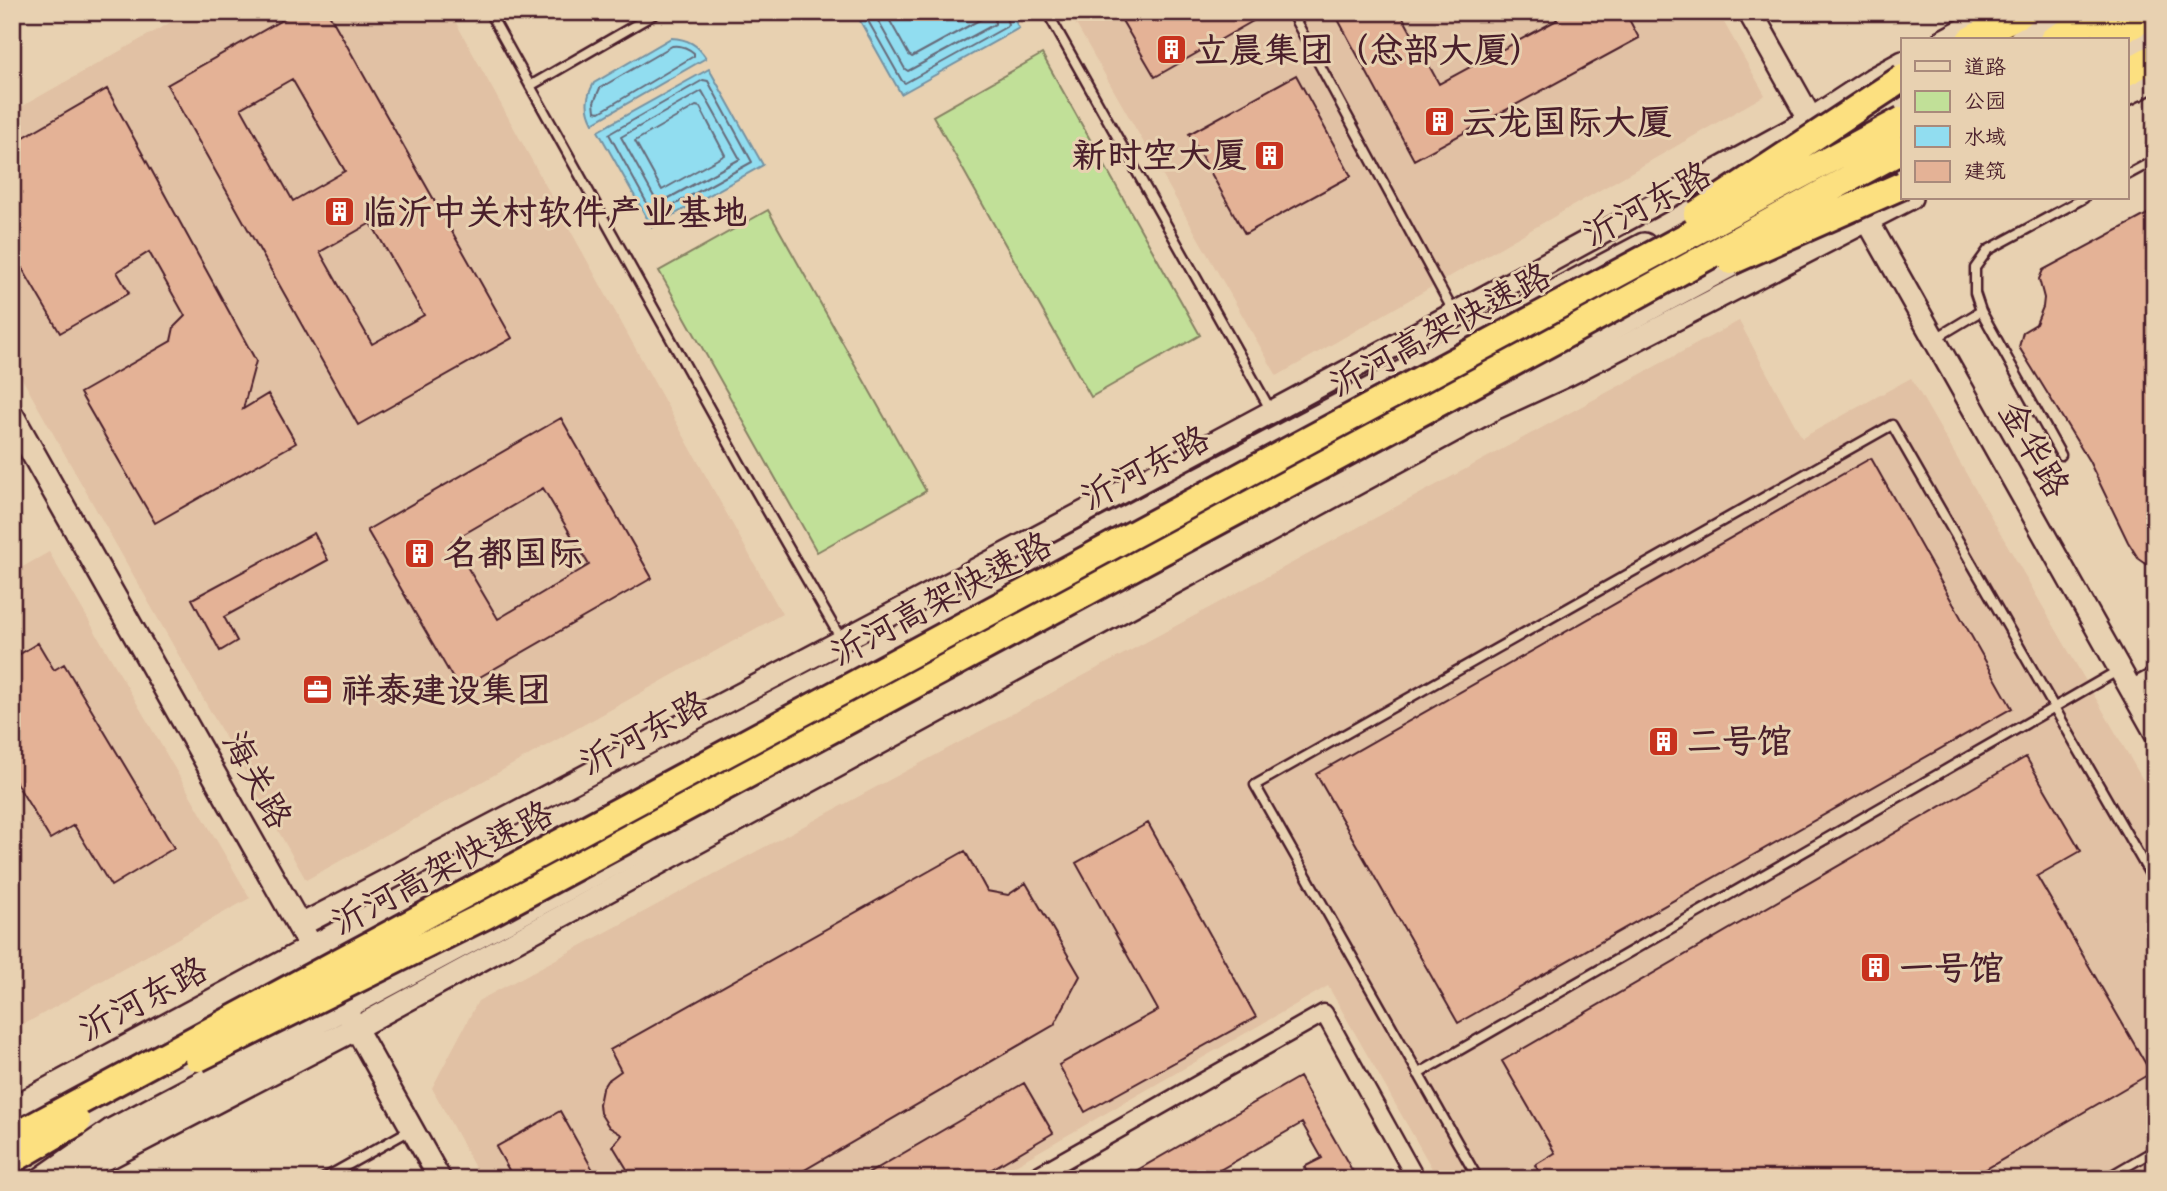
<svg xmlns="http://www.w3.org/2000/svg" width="2167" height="1191" viewBox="0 0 2167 1191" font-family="Caveat,'LXGW WenKai TC',sans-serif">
	<rect width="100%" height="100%" fill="#e8d1b1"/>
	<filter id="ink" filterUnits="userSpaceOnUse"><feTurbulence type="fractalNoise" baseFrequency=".0143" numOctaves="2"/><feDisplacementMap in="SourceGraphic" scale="14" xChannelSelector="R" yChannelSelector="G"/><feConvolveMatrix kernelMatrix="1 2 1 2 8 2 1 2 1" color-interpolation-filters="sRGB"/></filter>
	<g filter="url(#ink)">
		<path fill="#e1c1a4" d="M189 12H450L782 614 306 880 12 361V112Z
			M1069 12H1718L1765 95 1277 376Z
			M1739 321 1802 438 1911 378 2155 801V1179H1438L1328 986 991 1179H481L432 1088 478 1001 1135 648Z
			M49 552 250 898 12 1031V573Z"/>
		<path fill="#c1e098" stroke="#868062" stroke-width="2" d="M1042 54 1200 335 1091 397 933 116Z
			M768 210 926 491 817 552 659 271Z"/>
		<path fill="#91ddf0" stroke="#7591a1" stroke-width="2" d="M855 12H1010L1019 28 901 94Z
			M671 38C688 39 697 44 706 58L593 123C585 108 586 97 594 83Z
			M709 69 763 165 652 227 598 131Z"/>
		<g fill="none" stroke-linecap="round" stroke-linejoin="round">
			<path stroke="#666b7a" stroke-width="2" d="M863 12 902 81 905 83 1006 27 1008 24 1004 12
				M873 12 905 69 908 71 995 24V12
				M885 12 909 55 912 57 983 18 985 12
				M672 46C680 45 687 47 694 53V56L600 112 595 111 594 102 600 88Z
				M703 80 708 81 752 162 654 216 609 134Z
				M702 91 740 159 658 204 621 137Z
				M696 106 700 107 725 155 662 190 635 141Z"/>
		</g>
		<path fill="#e4b296" stroke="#4a1f2b" stroke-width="2" fill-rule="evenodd" d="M296 12H328L512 338 358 425 167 85ZM292 79 345 171 293 201 241 108ZM371 223 424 315 372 344 320 252Z
			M1117 12H1152L1158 22 1174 12H1247L1253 21 1155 77Z
			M1334 12H1400L1439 84 1557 20 1553 12H1625L1639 38 1414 160Z
			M1296 75 1351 176 1245 234 1189 134Z
			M107 89 256 361 243 409 268 394 296 443 155 523 80 393 171 341 174 327 185 316 149 252 117 272 129 293 60 333 12 251V144Z
			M2155 210V570L2138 558 2128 542 2089 461 2019 347 2023 332 2036 324 2043 307 2044 298 2039 279 2043 270Z
			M561 418 652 578 459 689 367 530ZM543 488 589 565 498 619 452 541Z
			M1871 458 2012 708 1458 1023 1316 774Z
			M314 533 328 560 224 617 237 641 220 651 192 599Z
			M38 643 54 670 64 664 174 848 111 886 74 825 50 839 12 776V659Z
			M2026 757 2081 851 2037 876 2151 1073 1969 1179H1543L1535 1165 1555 1153 1502 1061Z
			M1148 823 1256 1017 1085 1112 1059 1065 1158 1010 1076 863Z
			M965 851 987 891 1008 895 1026 883 1080 976 1054 1025 789 1179H633L613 1146 622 1135 609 1127 600 1113 599 1104 602 1089 607 1081 621 1071 610 1050Z
			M1299 1077 1357 1179H1311L1304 1167 1322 1158 1302 1123 1204 1179H1122Z
			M1024 1083 1053 1133 975 1179H859Z
			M560 1111 598 1179H514L496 1147Z"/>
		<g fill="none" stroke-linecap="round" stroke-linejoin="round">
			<defs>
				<path id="service" d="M489 12 742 467 841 639
					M1047 12 1270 409
					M1291 12 1453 311
					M530 86 658 12
					M2127 175 2155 160
					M1981 311 2061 455
					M1936 338 1981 311 1975 293V268L1988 250 2084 198
					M1418 1074 2119 670
					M323 1179 412 1129
					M1478 1179 1255 785 1892 425 2155 883
					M2105 1179 2155 1150"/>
				<path id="minor" d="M1031 1179 1324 1013 1416 1179"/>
				<path id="tertiary" d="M1944 40 1987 17
					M2127 94 2155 80
					M1861 209 2155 732
					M2132 691 2155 679
					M299 926C805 662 1310 394 1811 119L1872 79 1903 62
					M349 1016 440 1179
					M356 1028 1494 409 1568 375 1911 198"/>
				<path id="secondary" d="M1750 12 1841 174
					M2021 40 2071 12
					M2127 52 2155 37
					M2127 86 2138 88
					M12 416 318 959
					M12 1109 311 948 1644 245
					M69 1169 112 1155 356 1028
					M42 1179 111 1131 344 1008 1749 255"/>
				<path id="trunk" d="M1970 40 2023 12
					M2053 40 2105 12
					M2104 40 2155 13
					M2127 72 2155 57"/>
			</defs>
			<use href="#service" stroke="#4a1f2b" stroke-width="13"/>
			<use href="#minor" stroke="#4a1f2b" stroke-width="21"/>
			<use href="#tertiary" stroke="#4a1f2b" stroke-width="26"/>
			<use href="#secondary" stroke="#4a1f2b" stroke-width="28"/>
			<use href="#trunk" stroke="#4a1f2b" stroke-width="32"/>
			<use href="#service" stroke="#e8d1b1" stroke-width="8"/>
			<use href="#minor" stroke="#e8d1b1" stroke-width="16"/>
			<use href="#tertiary" stroke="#e8d1b1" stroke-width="21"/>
			<use href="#secondary" stroke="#e8d1b1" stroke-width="23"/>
			<use href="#trunk" stroke="#fce080" stroke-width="26"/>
			<defs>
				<path id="trunk-bridge" d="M1697 214 1903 78
					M1731 261 1903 185
					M198 1058 486 915 1566 334 1903 149
					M12 1138 1903 120
					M12 1160 77 1122"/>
			</defs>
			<use href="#trunk-bridge" stroke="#4a1f2b" stroke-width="32" stroke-linecap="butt"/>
			<use href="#trunk-bridge" stroke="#fce080" stroke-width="26"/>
		</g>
	</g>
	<defs>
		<symbol id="building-square" viewBox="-11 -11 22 22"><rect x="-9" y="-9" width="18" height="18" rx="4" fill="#c8321e" stroke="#e8d1b1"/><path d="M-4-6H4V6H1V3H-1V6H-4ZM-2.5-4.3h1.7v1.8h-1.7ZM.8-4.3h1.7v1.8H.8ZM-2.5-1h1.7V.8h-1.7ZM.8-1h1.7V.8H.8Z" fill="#fff"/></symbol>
		<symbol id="office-square" viewBox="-11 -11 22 22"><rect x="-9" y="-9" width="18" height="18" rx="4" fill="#c8321e" stroke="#e8d1b1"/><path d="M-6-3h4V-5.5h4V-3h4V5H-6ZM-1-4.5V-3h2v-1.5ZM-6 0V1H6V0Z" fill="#fff"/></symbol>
	</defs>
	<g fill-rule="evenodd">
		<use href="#building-square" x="1154" y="32" width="35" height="35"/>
		<use href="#building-square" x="1422" y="104" width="35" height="35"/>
		<use href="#building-square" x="1252" y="138" width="35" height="35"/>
		<use href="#building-square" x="322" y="194" width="35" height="35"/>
		<use href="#building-square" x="402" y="536" width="35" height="35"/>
		<use href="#office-square" x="300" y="672" width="35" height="35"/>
		<use href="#building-square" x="1646" y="724" width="35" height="35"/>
		<use href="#building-square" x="1858" y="950" width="35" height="35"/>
	</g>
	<g text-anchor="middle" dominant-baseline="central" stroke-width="6" stroke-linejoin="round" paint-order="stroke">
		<g font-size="35" font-weight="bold" fill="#4a1f2b" stroke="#e8d1b1" text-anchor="start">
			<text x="1194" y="50">立晨集团（总部大厦）</text>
			<text x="1462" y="122">云龙国际大厦</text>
			<text x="1247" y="155" text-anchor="end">新时空大厦</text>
			<text x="362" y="212">临沂中关村软件产业基地</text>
			<text x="443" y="553">名都国际</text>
			<text x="341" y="690">祥泰建设集团</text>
			<text x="1687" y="741">二号馆</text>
			<text x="1899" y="968">一号馆</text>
		</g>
		<g font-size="35" fill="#4a1f2b" stroke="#e8d1b1">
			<text transform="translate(1647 204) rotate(-28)">沂河东路</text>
			<text transform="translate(1440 330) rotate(-28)">沂河高架快速路</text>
			<text transform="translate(2034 449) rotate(60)">金华路</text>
			<text transform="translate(1145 468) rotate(-28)">沂河东路</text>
			<text transform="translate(941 599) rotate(-28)">沂河高架快速路</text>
			<text transform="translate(644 733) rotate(-28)">沂河东路</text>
			<text transform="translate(257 780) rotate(61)">海关路</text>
			<text transform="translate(442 868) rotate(-28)">沂河高架快速路</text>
			<text transform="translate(143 999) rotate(-28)">沂河东路</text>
		</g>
	</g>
	<rect width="2167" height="1191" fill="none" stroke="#e8d1b1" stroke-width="42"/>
	<rect x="21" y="21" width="2125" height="1149" fill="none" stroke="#4a1f2b" stroke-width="2.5" filter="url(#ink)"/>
	<rect x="1901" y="38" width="228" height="161" fill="#e8d1b1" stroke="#a98a7b" stroke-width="2"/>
	<rect x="1915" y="61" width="35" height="10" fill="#e8d1b1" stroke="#a98a7b" stroke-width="2"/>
	<text x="1964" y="74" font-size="21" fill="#4a1f2b">道路</text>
	<rect x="1915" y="91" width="35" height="21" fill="#c1e098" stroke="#a98a7b" stroke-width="2"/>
	<text x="1964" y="108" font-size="21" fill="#4a1f2b">公园</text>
	<rect x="1915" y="126" width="35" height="21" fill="#91ddf0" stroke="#a98a7b" stroke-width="2"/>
	<text x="1964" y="144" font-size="21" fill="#4a1f2b">水域</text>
	<rect x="1915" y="161" width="35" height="21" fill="#e4b296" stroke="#a98a7b" stroke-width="2"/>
	<text x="1964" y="178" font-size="21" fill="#4a1f2b">建筑</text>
</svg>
